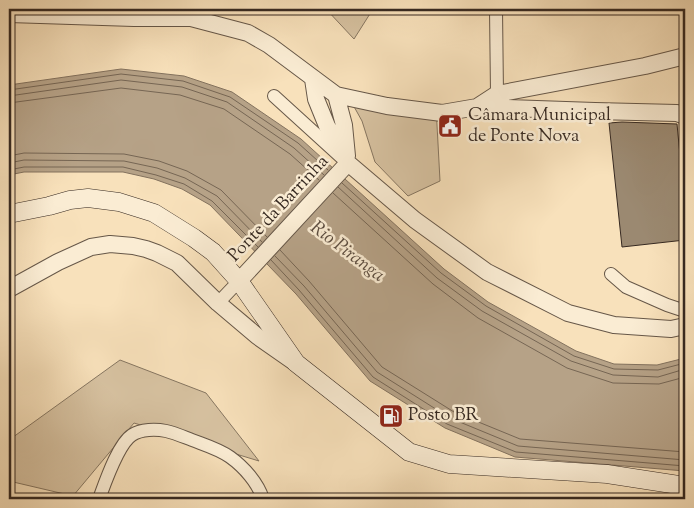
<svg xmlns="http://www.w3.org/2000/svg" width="694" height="508" viewBox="0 0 694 508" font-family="'Sorts Mill Goudy',serif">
	<rect width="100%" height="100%" fill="#f8e1bb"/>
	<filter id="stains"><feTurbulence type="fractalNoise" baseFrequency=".004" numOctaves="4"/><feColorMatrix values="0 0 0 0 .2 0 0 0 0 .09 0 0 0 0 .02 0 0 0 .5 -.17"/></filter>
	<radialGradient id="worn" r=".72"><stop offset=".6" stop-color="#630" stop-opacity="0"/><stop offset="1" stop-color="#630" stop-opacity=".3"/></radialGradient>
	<path fill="#d7c2a1" stroke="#867661" d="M326 9H373L354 39Z
		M347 94 436 106 440 181 408 196 375 162 362 121Z
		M120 360 206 393 259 461 134 423 73 496 9 481V440Z"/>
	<path fill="#b6a287" stroke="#83725e" d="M121 69 184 76 232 92 301 139 444 269 488 302 576 351 614 364 657 365 685 358V471L515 457 445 428 370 381 296 294 210 205 182 189 154 179 123 172H24L9 175V85Z"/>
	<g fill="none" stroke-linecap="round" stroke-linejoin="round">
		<path stroke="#766654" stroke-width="1" d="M9 90 121 74 183 81 230 97 298 143 328 170
			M9 96 121 80 182 87 227 102 294 148 324 175
			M9 103 121 88 180 95 224 109 290 154 319 180
			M9 156 24 153 124 154 159 161 187 171 221 190 267 237
			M9 163 24 160 124 161 157 168 185 178 217 196 262 242
			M9 170 24 167H123L156 175 184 184 212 201 258 247
			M342 183 441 273 486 306 574 356 614 369 658 370 685 363
			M338 187 437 278 482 311 571 361 613 375 658 377 685 369
			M333 193 433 284 478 318 567 368 613 383 659 384 685 377
			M280 250 309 281 382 367 454 412 520 439 685 452
			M275 256 304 286 377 372 450 418 518 446 685 460
			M271 260 299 290 373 377 447 424 516 452 685 466"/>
	</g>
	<path fill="#9b8971" stroke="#362921" d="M622 122 677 124 685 207V240L622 247 609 123Z"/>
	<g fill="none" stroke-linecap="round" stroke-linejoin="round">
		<defs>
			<path id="minor" d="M496 9 497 94
				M274 96 341 157
				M611 274 626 287 667 305 685 311
				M218 303 239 281
				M99 499C105 483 118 444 132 435 141 429 156 429 166 431 175 433 184 437 192 440 205 445 219 449 230 457 244 467 258 483 263 499"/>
			<path id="tertiary" d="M9 14 134 18H191L248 33 269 45 336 95 387 106 442 113 477 107 497 94 645 66 685 56
				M313 79 316 99 327 126 348 163 415 220 487 272 568 313 614 325 671 329 685 326
				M336 95 344 125 347 156
				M477 107 595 111 677 113 685 116
				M239 281 348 163
				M9 289 58 262 91 247 110 244 133 246 146 249 157 253 177 263 218 303 257 336 294 362"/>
			<path id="secondary" d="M9 214 49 206 70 200 88 198 119 202 154 213 194 238 213 252 239 281 296 363 409 452 449 464 607 474 685 486"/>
		</defs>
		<use href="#minor" stroke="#665748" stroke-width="14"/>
		<use href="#tertiary" stroke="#665748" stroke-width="18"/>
		<use href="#secondary" stroke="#362921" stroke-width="19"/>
		<use href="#minor" stroke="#faecd3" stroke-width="12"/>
		<use href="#tertiary" stroke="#faecd3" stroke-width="16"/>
		<use href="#secondary" stroke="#faecd3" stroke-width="18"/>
	</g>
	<defs>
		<symbol id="civic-square" viewBox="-11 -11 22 22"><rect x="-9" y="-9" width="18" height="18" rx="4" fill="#8f2418" stroke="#faecd3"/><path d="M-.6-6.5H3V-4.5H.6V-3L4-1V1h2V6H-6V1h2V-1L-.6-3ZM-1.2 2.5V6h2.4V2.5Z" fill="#fff"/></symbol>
		<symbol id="fuel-square" viewBox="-11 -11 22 22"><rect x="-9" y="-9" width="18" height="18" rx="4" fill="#8f2418" stroke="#faecd3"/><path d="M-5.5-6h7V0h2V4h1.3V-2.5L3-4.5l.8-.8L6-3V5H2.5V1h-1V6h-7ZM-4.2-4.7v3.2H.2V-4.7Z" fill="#fff"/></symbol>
	</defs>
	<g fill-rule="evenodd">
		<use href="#civic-square" x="436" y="112" width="28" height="28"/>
		<use href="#fuel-square" x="377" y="402" width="28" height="28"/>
	</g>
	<g text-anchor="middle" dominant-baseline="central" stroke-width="5" stroke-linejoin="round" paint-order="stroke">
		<g font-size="18" fill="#362921" stroke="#faecd3" text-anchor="start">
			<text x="468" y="116">Câmara Municipal<tspan x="468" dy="21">de Ponte Nova</tspan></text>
			<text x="408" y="416">Posto BR</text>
		</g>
		<g font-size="18" fill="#362921" stroke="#faecd3">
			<text transform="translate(279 209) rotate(-47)">Ponte da Barrinha</text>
		</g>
		<g font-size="19" font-style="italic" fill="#5c4d40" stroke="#faecd3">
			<text transform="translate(347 252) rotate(37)">Rio Piranga</text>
		</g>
	</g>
	<rect width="694" height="508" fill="none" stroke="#f8e1bb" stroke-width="30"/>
	<rect x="10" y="10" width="674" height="488" fill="none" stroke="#362921" stroke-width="2.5"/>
	<rect x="15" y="15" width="664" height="478" fill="none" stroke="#362921"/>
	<rect width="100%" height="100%" filter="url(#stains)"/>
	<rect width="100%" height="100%" fill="url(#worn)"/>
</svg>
